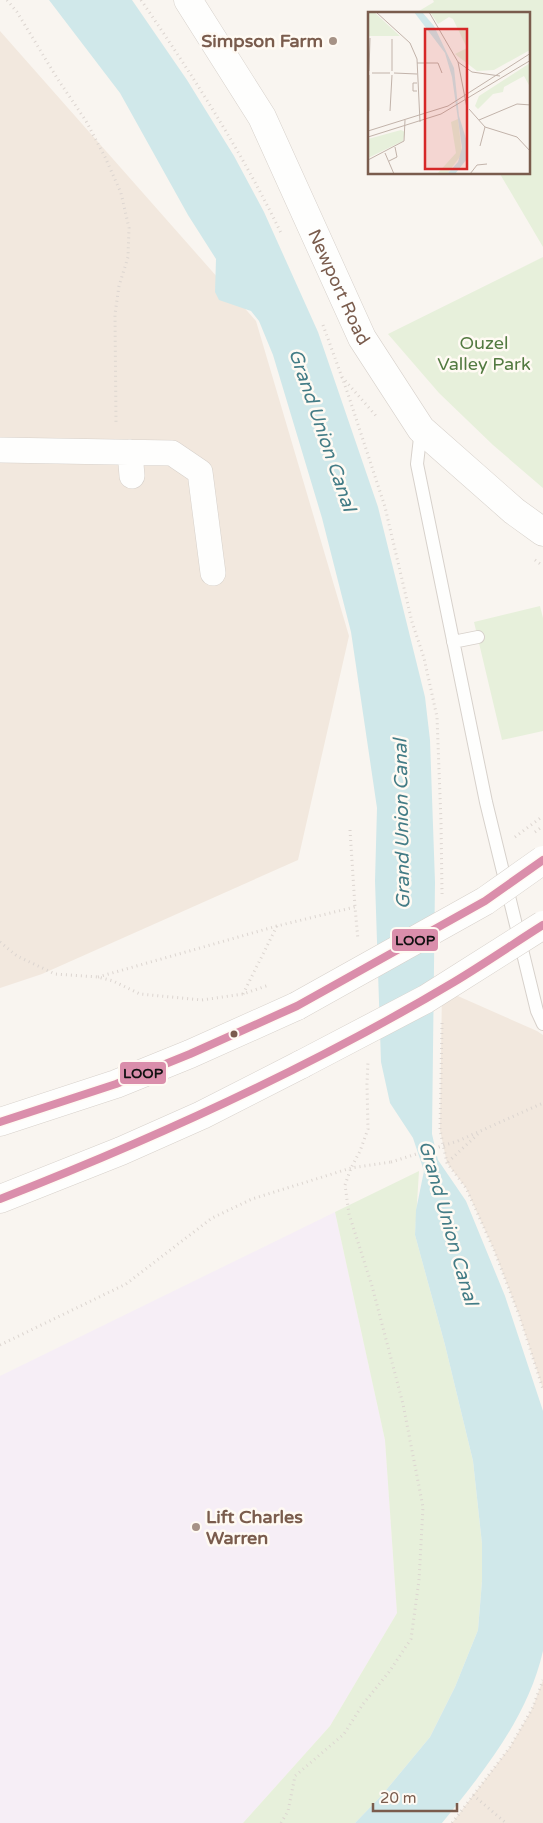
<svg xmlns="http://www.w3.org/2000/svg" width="543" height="1823" viewBox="0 0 543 1823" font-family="'Varela Round',sans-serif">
	<rect width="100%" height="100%" fill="#f9f5f0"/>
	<path fill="#f2e8de" d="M0 31 256 321 349 636 298 860 42 974 0 988Z
		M442 989 537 1031 543 1035V1389L519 1315 494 1250 466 1188 447 1163 440 1130Z
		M543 1680V1823H452L510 1747 532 1709Z"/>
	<path fill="#f6eef6" d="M335 1212 385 1440 397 1613 330 1726 243 1823H0V1376Z"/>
	<path fill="#e7f0db" d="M433 0H543V247L500 174H529V14H414L434 2Z
		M543 257V488L493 445 439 393 388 334Z
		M540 606 543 618V731L502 740 474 622Z
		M419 1171 415 1235 445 1345 473 1461 482 1544V1581L478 1630 455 1687 430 1737 382 1795 355 1823H243L330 1726 397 1613 385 1440 335 1212Z"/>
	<path fill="#d0e8ea" d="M49 0H132L187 80 234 156 264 212 318 332 378 507 425 697 430 740 435 882 432 1134 438 1160 466 1201 505 1296 543 1411V1651C528 1717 484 1771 442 1823H355L382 1795 430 1737 455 1687 478 1630 482 1581V1544L473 1461 445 1345 415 1235 416 1210 424 1171 413 1138 390 1103 381 1062 375 881 377 808 351 632 322 518 273 355 259 321 251 311 219 300 215 292 216 259 188 215 120 93Z"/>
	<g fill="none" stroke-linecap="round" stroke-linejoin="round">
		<defs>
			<path id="service" d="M421 429 417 464 486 802 537 1011 543 1024
				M453 642 478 637"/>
			<path id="minor" d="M0 450 172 453 200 472 213 573
				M130 452 132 476"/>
			<g id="tertiary">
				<path id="s1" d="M188 0 262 117 362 338 421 429 514 511 543 532"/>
				<path d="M0 1122 116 1084 190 1054 297 1006"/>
				<path d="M0 1199 121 1151 202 1115 302 1064"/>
			</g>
		</defs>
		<use href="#service" stroke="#d7d1cb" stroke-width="14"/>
		<use href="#minor" stroke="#d7d1cb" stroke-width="26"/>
		<use href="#tertiary" stroke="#d7d1cb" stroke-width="29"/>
		<path stroke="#dcd5d0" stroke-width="3" stroke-dasharray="1 4" stroke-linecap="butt" d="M7 0 17 12 57 78 86 121 105 157 121 193 129 228 128 257 119 286 115 314 116 425
			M141 0C193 76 242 152 282 235
			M323 325 348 394 385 507 412 622 424 658 437 717 441 822 442 894
			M342 377 377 417
			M535 560 543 566
			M350 830 355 907
			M515 837 543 816
			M0 942 17 956 55 974 98 977 113 981 140 994 202 1000 243 994 269 985
			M98 977 277 926 355 907 358 940
			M243 994 277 926
			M442 1023 440 1130 447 1163 466 1188 494 1250 519 1315 543 1389
			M458 1141 543 1103
			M448 1162 478 1134
			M0 1345 126 1284 212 1218 252 1199 351 1168 391 1162
			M473 1795 506 1823
			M281 1823 288 1811 295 1776 344 1734 363 1704 389 1672 411 1639 419 1580 423 1507 403 1404 372 1286 349 1214 345 1185 351 1168 360 1151 368 1129 367 1084 368 1061
			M452 1823 510 1747 532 1709 543 1680"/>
		<use href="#service" stroke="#fefefd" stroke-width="12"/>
		<use href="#minor" stroke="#fefefd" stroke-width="25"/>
		<use href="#tertiary" stroke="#fefefd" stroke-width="28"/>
		<defs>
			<path id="tertiary-bridge" d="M297 1006 485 901 543 860
				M302 1064 426 999 543 925"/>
		</defs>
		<use href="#tertiary-bridge" stroke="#d7d1cb" stroke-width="29" stroke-linecap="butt"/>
		<path stroke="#dcd5d0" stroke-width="3" stroke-dasharray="1 4" stroke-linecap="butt" d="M535 832 543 826
			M391 1162 458 1141"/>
		<use href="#tertiary-bridge" stroke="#fefefd" stroke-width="28"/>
		<defs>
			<path id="bus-1" d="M0 1122 116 1084 190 1054 297 1006 485 901 543 860
				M0 1199C156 1138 310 1068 454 982 484 964 513 944 543 925"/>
		</defs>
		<use href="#bus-1" stroke="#fffaf3" stroke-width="11"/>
		<use href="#bus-1" stroke="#da8eab" stroke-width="8"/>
	</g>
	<g fill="#a69286" stroke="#fffaf3" stroke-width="2">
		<circle cx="333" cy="41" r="5"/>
		<circle cx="196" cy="1527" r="5"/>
	</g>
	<circle fill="#7a5c4d" stroke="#fffaf3" stroke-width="2" cx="234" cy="1034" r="4.5"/>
	<g text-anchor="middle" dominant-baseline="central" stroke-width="5" stroke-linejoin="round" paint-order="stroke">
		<g font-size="18" font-weight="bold" fill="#7a5c4d" stroke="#fffaf3" text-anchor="end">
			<text x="323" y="41">Simpson Farm</text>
			<text x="206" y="1517" text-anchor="start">Lift Charles<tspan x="206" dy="21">Warren</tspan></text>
		</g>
		<g font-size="18" fill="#7a5c4d" stroke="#fffaf3">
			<text stroke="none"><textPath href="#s1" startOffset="325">Newport Road</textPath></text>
		</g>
		<g font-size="18" fill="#537a41" stroke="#fffaf3">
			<text x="484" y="343">Ouzel<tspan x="484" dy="21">Valley Park</tspan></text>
		</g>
		<g font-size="19" font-style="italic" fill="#437c86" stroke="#fffaf3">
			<text transform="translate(322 430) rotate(71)">Grand Union Canal</text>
			<text transform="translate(402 824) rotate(-91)">Grand Union Canal</text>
			<text transform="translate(448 1223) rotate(74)">Grand Union Canal</text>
		</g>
	</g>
	<g transform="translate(368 12)">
		<rect width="162" height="162" fill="#f9f5f0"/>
		<path d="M0 0H6L32 24H0ZM62 0H162V38L126 58 109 59 87 42 99 36 85 7 81 5 70 12ZM162 51V75L156 64 136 75 135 80 125 82 110 97 107 94 111 84ZM90 107 94 142 79 162H69L88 141 83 110ZM33 118 37 120 35 129 0 146V127Z" fill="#e7f0db"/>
		<path d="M46 0H54L66 14 86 56 91 104 100 133 98 148 87 162H79L90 150 94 136 84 65 77 41Z" fill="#d0e8ea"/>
		<path fill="none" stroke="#c2b3aa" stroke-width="1" d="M8 0 42 31 49 47 52 110M61 0 90 50 104 60 132 64M90 50 99 96M49 51H70L74 61M1 59 2 26M24 59V27M4 61H22M26 61 49 62M49 79H45V71H49M101 97 117 115 149 125 163 140M1 99V63M22 99 24 63M111 108 149 92 163 93M0 119 80 94 163 41M0 125 73 102 163 48M112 134 117 115M17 141 26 162M0 148 36 129 37 108M21 149 29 145 27 135M102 162 109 153 119 152"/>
		<path fill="#d62828" fill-opacity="0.15" stroke="#d62828" stroke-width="2.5" d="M57 17H99V157H57Z"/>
		<rect width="162" height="162" fill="none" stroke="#7a5c4d" stroke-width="2.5"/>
	</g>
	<g stroke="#fffaf3" stroke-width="2">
		<rect x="391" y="928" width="48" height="24" rx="5" fill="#da8eab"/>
		<rect x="119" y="1061" width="48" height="24" rx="5" fill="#da8eab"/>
	</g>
	<g font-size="14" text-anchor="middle" font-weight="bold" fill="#111">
		<text x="415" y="945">LOOP</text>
		<text x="143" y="1078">LOOP</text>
	</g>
	<path d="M373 1803v8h84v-8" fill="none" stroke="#7a5c4d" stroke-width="2.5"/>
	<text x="380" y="1803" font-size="15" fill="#7a5c4d" stroke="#fffaf3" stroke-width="4" paint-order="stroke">20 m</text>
</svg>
